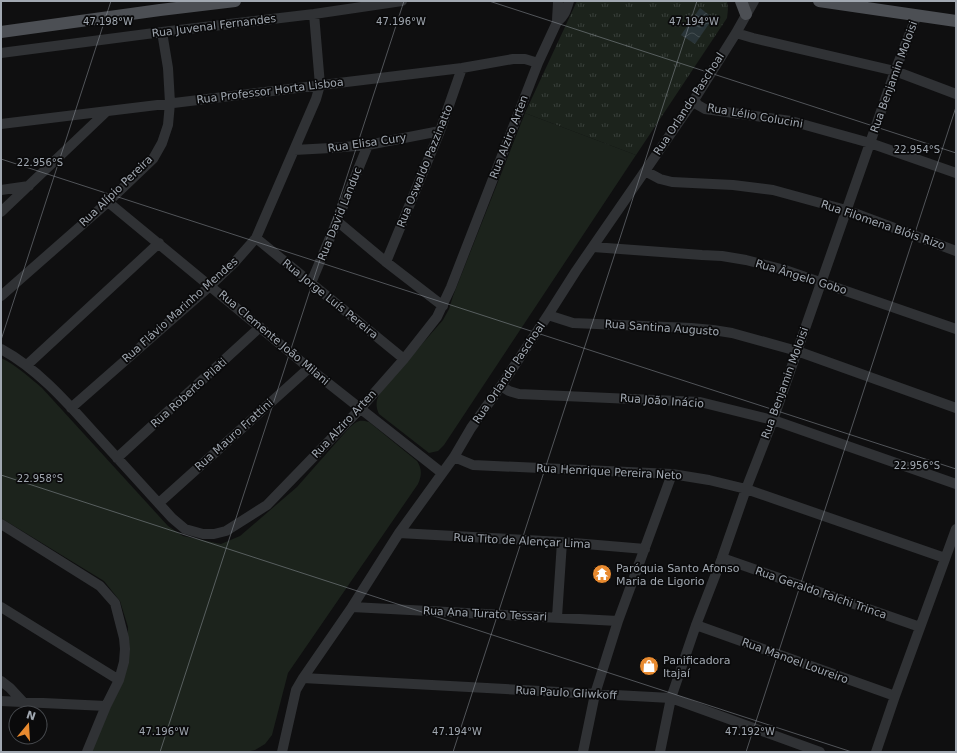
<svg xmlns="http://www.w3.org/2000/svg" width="957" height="753" viewBox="0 0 957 753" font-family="'DejaVu Sans',sans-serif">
	<defs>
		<pattern id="park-tufts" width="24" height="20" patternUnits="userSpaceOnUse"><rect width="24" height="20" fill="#1c231c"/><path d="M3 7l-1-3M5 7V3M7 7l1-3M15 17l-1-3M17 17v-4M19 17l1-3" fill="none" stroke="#3a403b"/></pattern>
		<pattern id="water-waves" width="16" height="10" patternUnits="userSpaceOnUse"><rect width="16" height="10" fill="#293438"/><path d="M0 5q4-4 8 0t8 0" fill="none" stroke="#454f52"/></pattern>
	</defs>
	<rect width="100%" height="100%" fill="#0f0f10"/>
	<path fill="#1c231c" d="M525 113 636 155 444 445 438 451 429 453 379 414C375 406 376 399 381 391L443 320 449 309 453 296Z
		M1 358C16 365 29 377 42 388L168 526 183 536 221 544 240 536 297 487 349 428C357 421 359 419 369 422L417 461C422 469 422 475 418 484L288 673 272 735 265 744 255 750 246 752H91L127 652 128 627 120 601 104 581 1 518Z"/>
	<path fill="url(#park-tufts)" d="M577 1H727L728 9 727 18 636 155 525 113Z"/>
	<path fill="url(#water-waves)" d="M700 8 713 18 695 44 681 35Z"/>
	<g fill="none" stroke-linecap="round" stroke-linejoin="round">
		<path stroke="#303235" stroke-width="10" d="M557 22C565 16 566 10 569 1
			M736 33 753 38 895 71 956 94
			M1 53 162 32 314 14 402 1
			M694 100 698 105 705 109 791 121 870 143 956 173
			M1 124 462 68 513 59H525L538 63
			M294 150 331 148 368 145 440 131
			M645 171 660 179 672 182 733 185 773 190 846 210 956 251
			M1 190 29 186
			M108 202 309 368 442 473
			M1 212 106 112
			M337 221 386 262 443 306
			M256 238 404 359
			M593 247 702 255 722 256 746 260 785 270 956 329
			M386 262 440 131 462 68
			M311 283 337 221 368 145
			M1 296 108 202 153 159 162 143 168 125 170 103 168 68 162 32
			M548 315 573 323 691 328 713 330 732 333 797 351 956 408
			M1 349C36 368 63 398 90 428 117 458 145 488 172 518L185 529 203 534H214L226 531 267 505 360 409 404 359 437 317 451 287 538 63 557 22C557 15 558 8 558 1
			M27 365 159 243
			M501 386 509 391 519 394 700 402 773 420 956 484
			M71 408 210 286 234 263 256 238 316 99 320 85 314 14
			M454 457 473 465 672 474 709 480 746 489 945 558
			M117 458 260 327
			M159 503 309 368
			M1 524 100 586 115 603 124 638 125 649 124 662 119 680 106 706 87 752
			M399 533 562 542 645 549
			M722 558 920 627
			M1 607 119 680
			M352 607 618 621
			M557 617 562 542
			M696 625 895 696
			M303 678 671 698 820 752
			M1 681 10 688 23 702
			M1 701 106 706
			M282 752 296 690 303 678 352 607 399 533 454 457 471 428 501 386 548 315 576 271 694 100 736 33 754 1
			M583 752 595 694 618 621 672 474
			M660 752 671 698 696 625 722 558 746 489 773 420 870 143 895 71 917 15
			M876 752 895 696 956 529"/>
		<path stroke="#4c4f54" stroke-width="12" d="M741 1 746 14
			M819 1 956 21
			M1 32 160 10 235 1"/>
	</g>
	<path fill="none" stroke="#a1a8b1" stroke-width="1" stroke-opacity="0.45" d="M489 1 956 153M1 159 956 469M1 340 111 1M1 475 852 752M160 752 404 1M453 752 697 1M746 752 956 107"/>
	<defs>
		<symbol id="temple-disc" viewBox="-11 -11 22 22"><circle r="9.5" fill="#e88a2f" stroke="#0a0a0b"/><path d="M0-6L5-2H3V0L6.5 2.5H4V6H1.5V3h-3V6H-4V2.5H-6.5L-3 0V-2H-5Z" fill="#fff"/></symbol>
		<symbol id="shop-disc" viewBox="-11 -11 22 22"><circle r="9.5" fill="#e88a2f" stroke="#0a0a0b"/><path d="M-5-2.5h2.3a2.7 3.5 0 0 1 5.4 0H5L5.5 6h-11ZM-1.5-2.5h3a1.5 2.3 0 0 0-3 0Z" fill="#fff"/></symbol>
	</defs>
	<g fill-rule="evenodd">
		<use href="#temple-disc" x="591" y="563" width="22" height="22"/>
		<use href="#shop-disc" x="638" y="655" width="22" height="22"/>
	</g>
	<g text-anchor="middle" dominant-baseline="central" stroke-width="3.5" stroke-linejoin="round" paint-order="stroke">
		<g font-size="11" fill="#a1a8b1" stroke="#0a0a0b">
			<text transform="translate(214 26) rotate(-7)">Rua Juvenal Fernandes</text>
			<text transform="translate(894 77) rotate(-70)">Rua Benjamin Moloisi</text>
			<text transform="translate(270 91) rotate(-7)">Rua Professor Horta Lisboa</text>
			<text transform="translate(689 104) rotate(-57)">Rua Orlando Paschoal</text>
			<text transform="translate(755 116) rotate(10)">Rua Lélio Colucini</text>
			<text transform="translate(509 137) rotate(-69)">Rua Alziro Arten</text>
			<text transform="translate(367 143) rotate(-8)">Rua Elisa Cury</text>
			<text transform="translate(425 166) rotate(-68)">Rua Oswaldo Pazzinatto</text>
			<text transform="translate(116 191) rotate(-44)">Rua Alípio Pereira</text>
			<text transform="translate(340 214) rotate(-68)">Rua David Landuc</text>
			<text transform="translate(883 225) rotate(19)">Rua Filomena Blóis Rizo</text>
			<text transform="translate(801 277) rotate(17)">Rua Ângelo Gobo</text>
			<text transform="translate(330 299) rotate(39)">Rua Jorge Luís Pereira</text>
			<text transform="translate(180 310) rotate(-42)">Rua Flávio Marinho Mendes</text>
			<text transform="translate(662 328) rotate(4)">Rua Santina Augusto</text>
			<text transform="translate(274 338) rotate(40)">Rua Clemente João Milani</text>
			<text transform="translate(509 373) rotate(-56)">Rua Orlando Paschoal</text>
			<text transform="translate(785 383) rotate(-70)">Rua Benjamin Moloisi</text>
			<text transform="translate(189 393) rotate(-42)">Rua Roberto Pilati</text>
			<text transform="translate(662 401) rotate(4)">Rua João Inácio</text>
			<text transform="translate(344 424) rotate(-47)">Rua Alziro Arten</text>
			<text transform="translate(234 435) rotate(-42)">Rua Mauro Frattini</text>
			<text transform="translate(609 472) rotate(3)">Rua Henrique Pereira Neto</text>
			<text transform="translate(522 541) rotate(3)">Rua Tito de Alençar Lima</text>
			<text transform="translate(821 593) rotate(19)">Rua Geraldo Falchi Trinca</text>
			<text transform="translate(485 614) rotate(3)">Rua Ana Turato Tessari</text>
			<text transform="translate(795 661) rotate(20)">Rua Manoel Loureiro</text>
			<text transform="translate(566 693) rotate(3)">Rua Paulo Gliwkoff</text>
		</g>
		<g font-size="11" fill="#a1a8b1" stroke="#0a0a0b" text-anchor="start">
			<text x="616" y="568">Paróquia Santo Afonso<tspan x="616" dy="13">Maria de Ligorio</tspan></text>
			<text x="663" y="660">Panificadora<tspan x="663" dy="13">Itajaí</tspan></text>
		</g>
	</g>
	<g font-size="10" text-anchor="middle" fill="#a1a8b1" stroke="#0a0a0b" stroke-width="3.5" stroke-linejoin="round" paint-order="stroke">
		<text x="108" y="25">47.198°W</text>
		<text x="401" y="25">47.196°W</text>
		<text x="694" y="25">47.194°W</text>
		<text x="917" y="153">22.954°S</text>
		<text x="40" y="166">22.956°S</text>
		<text x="917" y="469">22.956°S</text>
		<text x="40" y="482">22.958°S</text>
		<text x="164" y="735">47.196°W</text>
		<text x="457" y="735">47.194°W</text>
		<text x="750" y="735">47.192°W</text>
	</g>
	<rect width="957" height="753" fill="none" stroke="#a1a8b1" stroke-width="4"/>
	<g transform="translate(28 725) rotate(18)"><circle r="19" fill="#0a0a0b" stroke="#46494d"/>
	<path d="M0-3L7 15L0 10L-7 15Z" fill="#e88a2f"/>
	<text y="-6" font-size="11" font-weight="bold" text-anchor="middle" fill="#a1a8b1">N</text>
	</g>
</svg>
